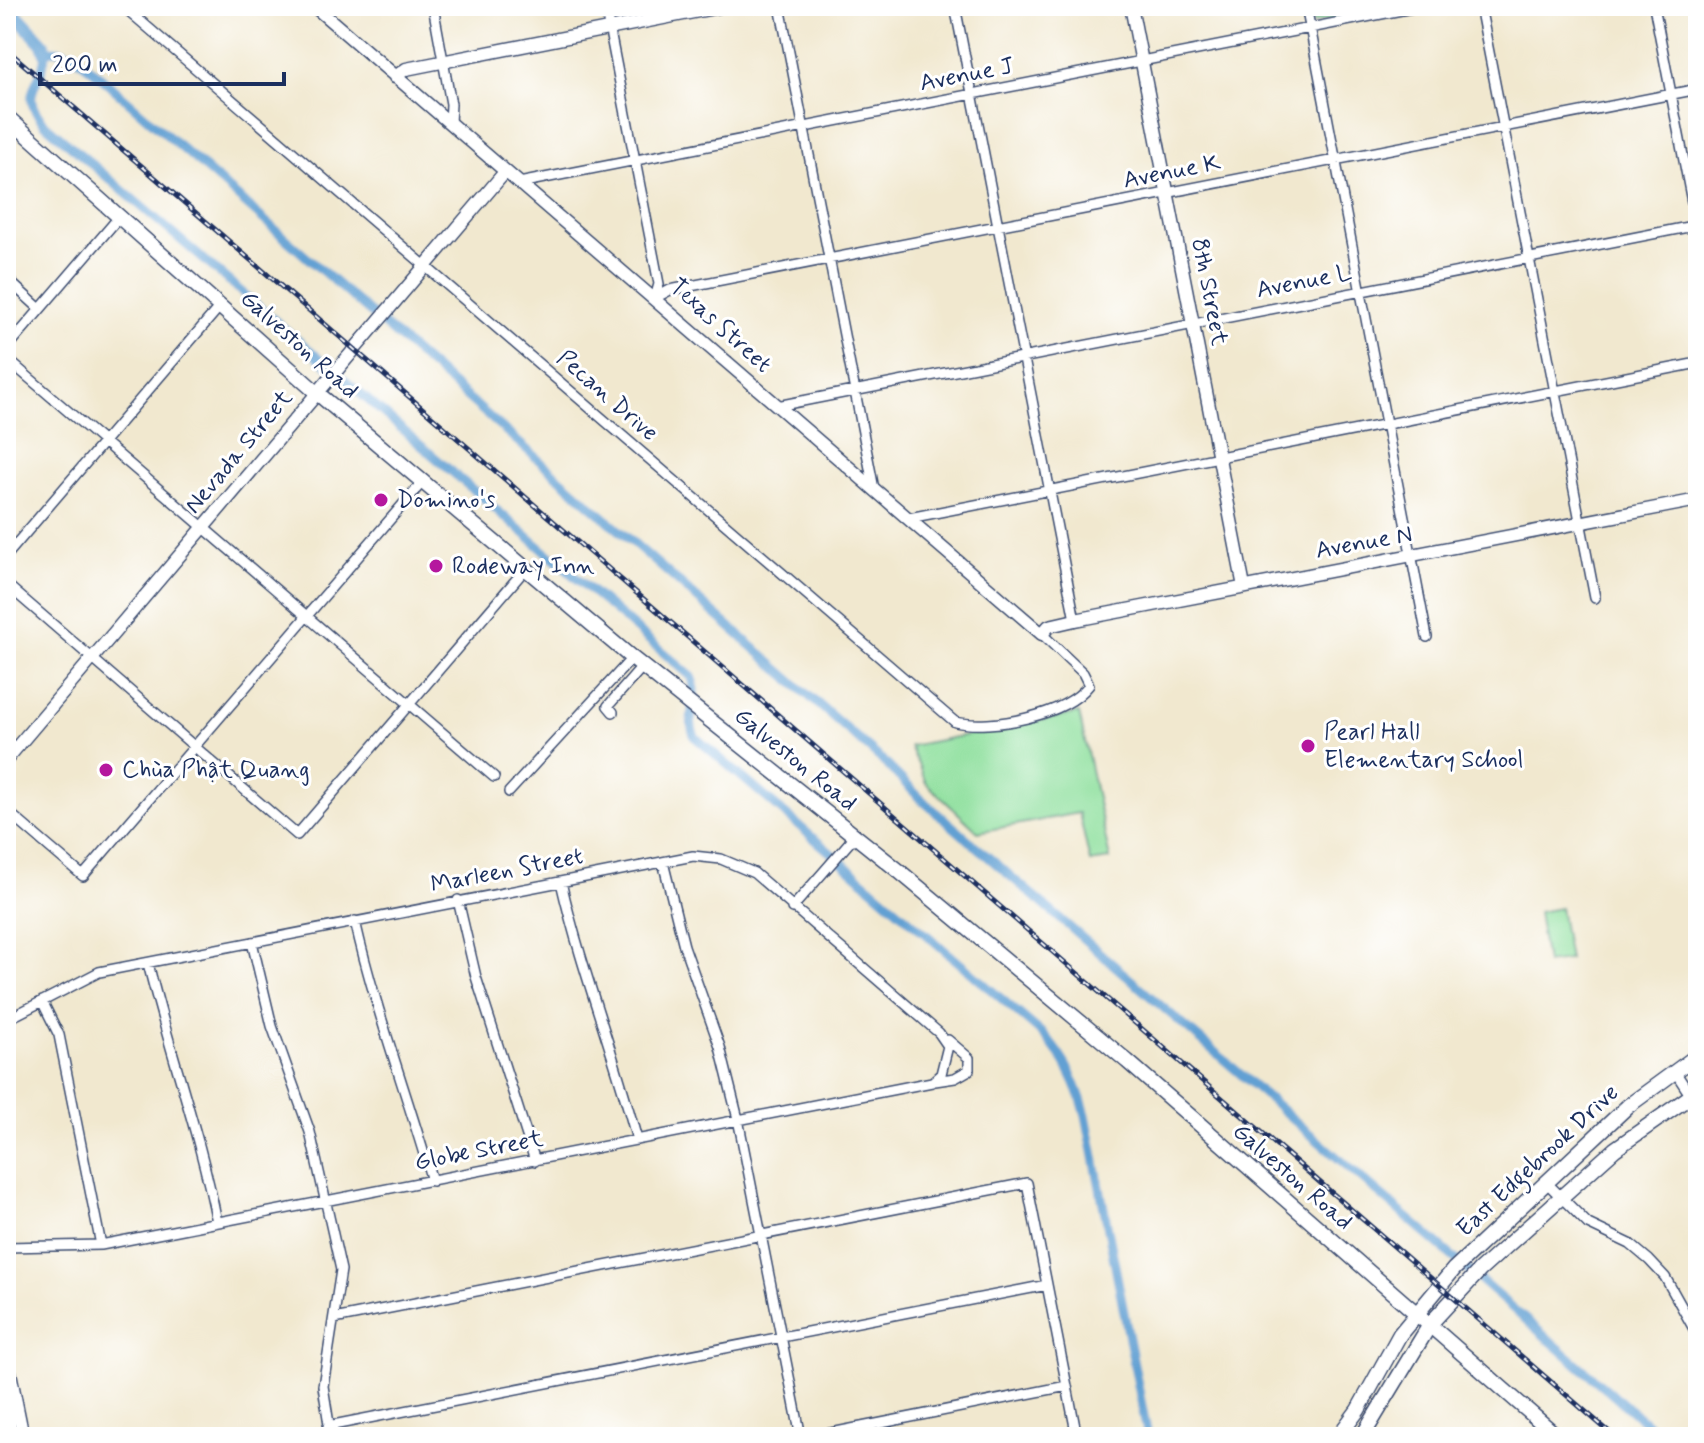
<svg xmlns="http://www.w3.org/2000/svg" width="1704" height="1443" viewBox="0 0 1704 1443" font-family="Mynerve,sans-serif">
	<rect width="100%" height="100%" fill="#fff"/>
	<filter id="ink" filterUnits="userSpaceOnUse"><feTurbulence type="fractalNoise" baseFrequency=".0125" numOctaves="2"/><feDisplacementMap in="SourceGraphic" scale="16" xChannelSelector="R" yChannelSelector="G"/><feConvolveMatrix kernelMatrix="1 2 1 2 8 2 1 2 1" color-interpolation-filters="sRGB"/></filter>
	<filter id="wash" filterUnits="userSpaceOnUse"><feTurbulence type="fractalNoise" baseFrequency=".006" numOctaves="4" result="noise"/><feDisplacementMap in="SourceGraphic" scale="32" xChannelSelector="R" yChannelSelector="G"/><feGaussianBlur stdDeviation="1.8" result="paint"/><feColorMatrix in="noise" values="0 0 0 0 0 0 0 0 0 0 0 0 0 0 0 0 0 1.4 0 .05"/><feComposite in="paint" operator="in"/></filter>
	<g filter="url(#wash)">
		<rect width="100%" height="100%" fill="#f1e8cf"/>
		<path fill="#90e09f" stroke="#56887e" stroke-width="2" d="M1309 6H1400L1313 23Z
			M1079 713 1110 859 1090 862 1079 813 978 832 926 783 910 746Z
			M1560 908 1569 960 1546 963 1538 912Z"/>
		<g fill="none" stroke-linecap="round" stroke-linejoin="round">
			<path stroke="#62a0d3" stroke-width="9" d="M1148 1437 1086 1115C1077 1083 1066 1060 1044 1035L695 737C685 717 699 698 692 677L45 124C15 92 45 84 45 51 68 47 79 60 97 74L881 759 921 799 1662 1437"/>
			<path stroke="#62a0d3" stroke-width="14" d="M8 6 43 44 45 51"/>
		</g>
	</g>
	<g filter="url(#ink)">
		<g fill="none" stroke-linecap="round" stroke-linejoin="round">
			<defs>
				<path id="minor" d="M123 6 955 722C991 730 1065 716 1089 685L1083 673 1042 634
					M433 6 451 104 450 123
					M605 6 659 284 655 298
					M780 6 874 489
					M955 6 1075 620
					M1306 6 1427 637
					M1480 6 1595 598
					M1654 6 1698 233
					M6 144 19 129
					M519 183 1422 6
					M7 279 40 309
					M655 298 670 290 1698 89
					M6 349 120 216
					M6 358 494 777
					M777 406 1698 225
					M909 518 1698 363
					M6 556 221 305
					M6 584 297 835 527 567
					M613 712 608 706 643 666
					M509 792 632 658
					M6 810 83 876 424 480
					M663 862 684 946 720 1047 738 1119 801 1437
					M561 882C581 969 614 1053 637 1140
					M458 900 476 977 535 1161
					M792 908 855 836
					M355 921C375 1009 407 1094 432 1181
					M252 942 272 1026 310 1132 341 1270 323 1386 331 1437
					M148 963C169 1050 200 1134 217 1222
					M42 1001 59 1035 101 1245
					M6 1020 99 972 693 856 721 859 754 873 939 1033 948 1046 941 1074 932 1082 101 1245 6 1247
					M1674 1070 1698 1107
					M935 1081 955 1078 969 1070V1058L948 1040
					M1547 1183 1588 1224 1630 1244 1649 1260 1665 1277 1698 1336
					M334 1319 1027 1183 1077 1437
					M328 1426 1047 1285
					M811 1437 1067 1386"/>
				<path id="tertiary" d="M314 6 1042 634 1049 626 1075 620 1698 500
					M1131 6 1244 587
					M395 77 406 69 724 6
					M6 760 505 172
					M6 1353 23 1437"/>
				<path id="secondary" d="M1338 1437 1358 1410 1400 1334 1454 1269 1628 1106 1698 1055
					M1362 1437 1431 1323 1480 1270 1615 1149 1698 1091"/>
				<path id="primary" d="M6 116 316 392 632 658 899 871 1127 1061 1558 1437"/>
			</defs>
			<use href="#minor" stroke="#3b4b6f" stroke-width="12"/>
			<use href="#tertiary" stroke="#3b4b6f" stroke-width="15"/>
			<use href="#secondary" stroke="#3b4b6f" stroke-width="17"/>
			<use href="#primary" stroke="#3b4b6f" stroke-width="17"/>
			<use href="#minor" stroke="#fff" stroke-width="9"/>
			<use href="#tertiary" stroke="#fff" stroke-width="12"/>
			<use href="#secondary" stroke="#fff" stroke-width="14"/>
			<use href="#primary" stroke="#fff" stroke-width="14"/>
			<defs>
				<path id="rail" d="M6 49 1615 1437"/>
			</defs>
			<use href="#rail" stroke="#1b2f5e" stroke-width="5"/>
			<use href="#rail" stroke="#fff" stroke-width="2" stroke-dasharray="6" stroke-linecap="butt"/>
		</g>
	</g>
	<g fill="#b5179e" stroke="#fff" stroke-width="3">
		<circle cx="381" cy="500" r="8"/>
		<circle cx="436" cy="566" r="8"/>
		<circle cx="1308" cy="746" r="8"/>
		<circle cx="106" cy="770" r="8"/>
	</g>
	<g text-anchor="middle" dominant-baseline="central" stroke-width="6" stroke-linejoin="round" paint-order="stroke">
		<g font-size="24" fill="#1b2f5e" stroke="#fff">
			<text transform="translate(967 75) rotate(-11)">Avenue J</text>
			<text transform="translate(1172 172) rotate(-11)">Avenue K</text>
			<text transform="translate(1304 282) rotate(-11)">Avenue L</text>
			<text transform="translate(1209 292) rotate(79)">8th Street</text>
			<text transform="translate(720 326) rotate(42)">Texas Street</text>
			<text transform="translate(299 345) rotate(42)">Galveston Road</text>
			<text transform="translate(607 396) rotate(41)">Pecan Drive</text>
			<text transform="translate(239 452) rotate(-50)">Nevada Street</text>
			<text transform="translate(1364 543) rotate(-10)">Avenue N</text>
			<text transform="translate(795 760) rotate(39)">Galveston Road</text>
			<text transform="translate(507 871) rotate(-11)">Marleen Street</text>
			<text transform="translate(479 1151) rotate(-11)">Globe Street</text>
			<text transform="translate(1538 1161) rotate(-43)">East Edgebrook Drive</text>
			<text transform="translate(1292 1177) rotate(41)">Galveston Road</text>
		</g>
		<g font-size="24" fill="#1b2f5e" stroke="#fff" text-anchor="start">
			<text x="397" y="500">Domino's</text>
			<text x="452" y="566">Rodeway Inn</text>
			<text x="1324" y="732">Pearl Hall<tspan x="1324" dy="28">Elementary School</tspan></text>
			<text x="122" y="770">Chùa Phật Quang</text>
		</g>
	</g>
	<rect width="1704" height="1443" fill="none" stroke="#fff" stroke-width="32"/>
	<path d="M40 72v12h244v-12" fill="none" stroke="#1b2f5e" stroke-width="4"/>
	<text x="52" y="72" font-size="24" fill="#1b2f5e" stroke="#ffffff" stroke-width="6" paint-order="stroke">200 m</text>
</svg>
